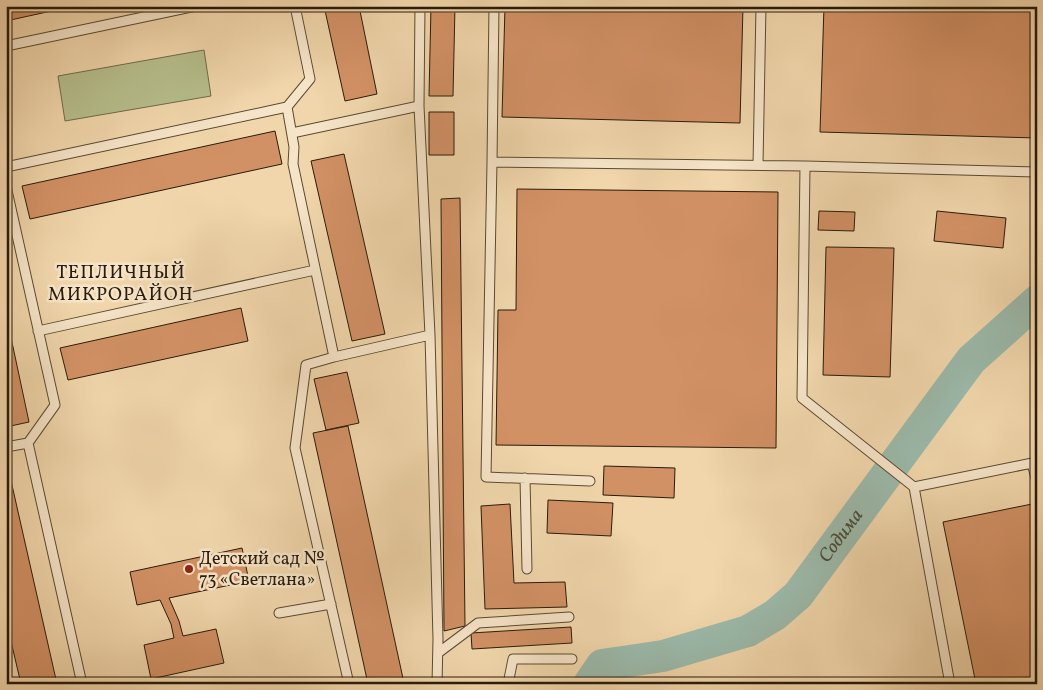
<svg xmlns="http://www.w3.org/2000/svg" width="1043" height="690" viewBox="0 0 1043 690" font-family="Vollkorn,serif">
	<rect width="100%" height="100%" fill="#f1d6ab"/>
	<filter id="stains"><feTurbulence type="fractalNoise" baseFrequency=".004" numOctaves="4"/><feColorMatrix values="0 0 0 0 .2 0 0 0 0 .09 0 0 0 0 .02 0 0 0 .5 -.17"/></filter>
	<radialGradient id="worn" r=".72"><stop offset=".6" stop-color="#630" stop-opacity="0"/><stop offset="1" stop-color="#630" stop-opacity=".3"/></radialGradient>
	<path fill="#b6be8c" stroke="#6f6c4b" d="M204 50 211 96 65 121 58 76Z"/>
	<g fill="none" stroke-linecap="round" stroke-linejoin="round">
		<path stroke="#9bb9aa" stroke-width="32" id="s1" d="M589 684 602 665 663 656 748 631 775 615 798 595 971 360 1037 301"/>
	</g>
	<path fill="#d29165" stroke="#281b0a" d="M6 6H74L6 21Z
		M324 6H359L377 94 345 101Z
		M431 6H455L453 96H429Z
		M505 6H743L740 123 502 117Z
		M824 6H1037V138L820 132Z
		M429 112H454V155H429Z
		M275 131 282 164 30 219 22 186Z
		M344 154 385 334 352 341 311 161Z
		M517 189 778 192 776 448 496 445 498 310H516Z
		M460 198 465 626 444 631 441 199Z
		M819 211 855 212 854 231 818 230Z
		M937 211 1006 218 1003 248 934 241Z
		M826 247 894 248 890 377 823 375Z
		M241 308 248 341 68 380 60 348Z
		M6 314 29 422 6 427Z
		M347 372 359 423 326 430 314 379Z
		M348 426 404 683 401 684H368L313 433Z
		M6 463H7L57 684H21L6 620Z
		M604 466 675 468 674 498 603 495Z
		M548 500 613 503 611 536 547 533Z
		M1037 503V684H976L943 522Z
		M510 504 514 583 565 582 567 607 485 609 481 506Z
		M242 548 249 581 169 598 179 621 183 636 216 629 224 663 151 679 144 645 174 638 171 624 160 600 137 605 130 572Z
		M571 627 572 643 472 649 471 633Z"/>
	<g fill="none" stroke-linecap="round" stroke-linejoin="round">
		<defs>
			<path id="service" d="M420 6 419 106 430 335 438 639 437 684
				M6 46 196 6
				M287 107 294 147 293 164 334 357
				M292 133 419 106
				M492 162 494 6
				M758 165 761 6
				M805 166 1037 172
				M6 167 287 107 310 79 295 6
				M6 186 55 405 28 443 6 447
				M38 331 315 270
				M28 443 82 684
				M1032 463 1037 482
				M525 478 527 569
				M590 481 486 477 492 162 805 166 802 398 914 487 950 684
				M914 487 1037 462
				M279 613 331 604
				M438 653 478 623 569 617
				M349 684 295 448 306 365 334 357 430 335
				M508 684 513 659H572"/>
		</defs>
		<use href="#service" stroke="#5a4a32" stroke-width="11"/>
		<use href="#service" stroke="#f6e4c8" stroke-width="9"/>
	</g>
	<circle fill="#8f2418" stroke="#f6e4c8" stroke-width="2" cx="189" cy="569" r="5"/>
	<g text-anchor="middle" dominant-baseline="central" stroke-width="5" stroke-linejoin="round" paint-order="stroke">
		<g font-size="18" fill="#281b0a" stroke="#f6e4c8" text-anchor="start">
			<text x="199" y="559">Детский сад №<tspan x="199" dy="21">73 «Светлана»</tspan></text>
		</g>
		<g font-size="19" letter-spacing="1" fill="#281b0a" stroke="#f6e4c8">
			<text x="121" y="273">ТЕПЛИЧНЫЙ<tspan x="121" dy="22">МИКРОРАЙОН</tspan></text>
		</g>
		<g font-size="19" font-style="italic" fill="#4a4a3a" stroke="#f6e4c8">
			<text stroke="none"><textPath href="#s1" startOffset="308">Содима</textPath></text>
		</g>
	</g>
	<rect width="1043" height="690" fill="none" stroke="#f1d6ab" stroke-width="25"/>
	<rect x="8" y="8" width="1028" height="675" fill="none" stroke="#281b0a" stroke-width="2.5"/>
	<rect x="12" y="12" width="1018" height="665" fill="none" stroke="#281b0a"/>
	<rect width="100%" height="100%" filter="url(#stains)"/>
	<rect width="100%" height="100%" fill="url(#worn)"/>
</svg>
